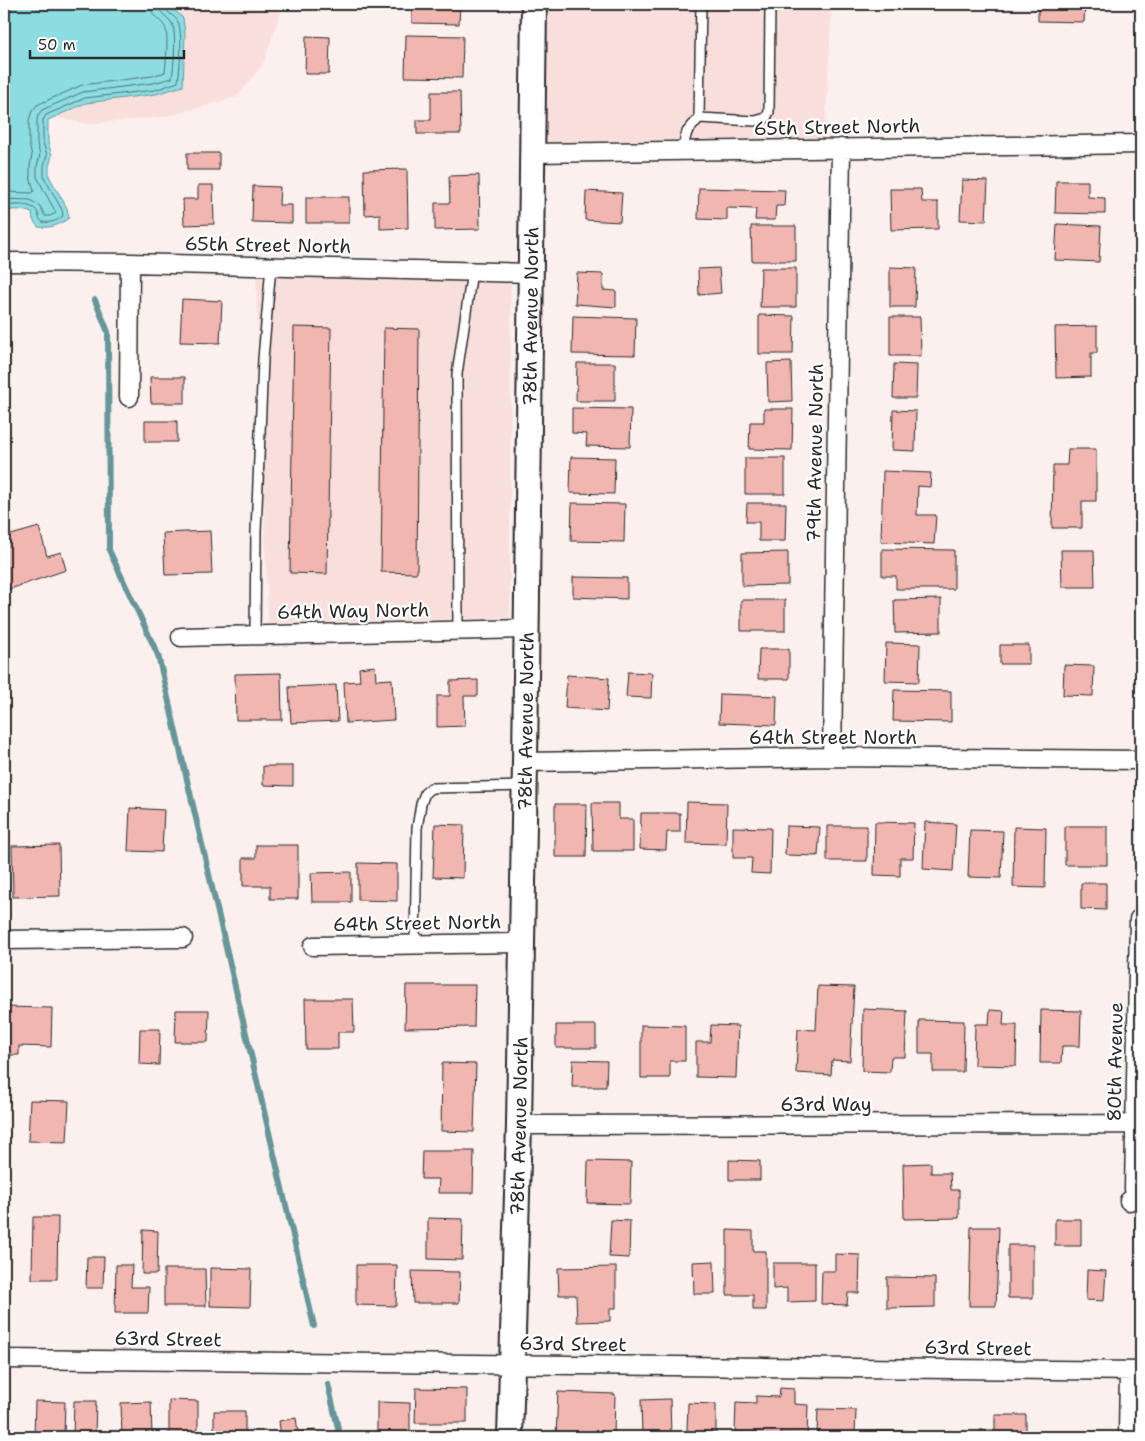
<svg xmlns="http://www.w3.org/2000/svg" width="1145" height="1441" viewBox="0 0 1145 1441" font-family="'Shantell Sans',sans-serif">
	<rect width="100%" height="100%" fill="#fcf0ef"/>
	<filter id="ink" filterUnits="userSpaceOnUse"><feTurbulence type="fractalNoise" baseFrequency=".02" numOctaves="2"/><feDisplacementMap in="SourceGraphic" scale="10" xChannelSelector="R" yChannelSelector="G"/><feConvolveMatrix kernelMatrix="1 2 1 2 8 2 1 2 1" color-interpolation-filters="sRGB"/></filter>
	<g filter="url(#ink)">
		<path fill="#f9dfdc" d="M167 4H284L263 64 237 97 165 117 87 124 55 117 86 103 156 94 183 86 185 34 183 18Z
			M546 4H832L825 138 545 142Z
			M256 277 511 283 510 618 268 623Z"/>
		<path fill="#8bdde2" stroke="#659699" d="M4 4H167L183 18 185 34 183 86 156 94 86 103 48 120V143L52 155 49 167V176L67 208 69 218C57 226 52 228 38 227L33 220 32 213C24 210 12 208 4 212Z"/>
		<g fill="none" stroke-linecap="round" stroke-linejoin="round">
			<path stroke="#517274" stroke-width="1" d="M4 192 32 193 34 191 30 176V166L32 155 29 145V120L32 111 37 105 82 85 152 76 165 72C166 63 169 34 165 27 159 17 151 18 150 4
				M4 199 30 200 40 206 45 216H50L56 213 37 177V166L40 155 37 144V120L38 115 42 110 83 92 153 83 172 78C174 67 176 36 173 26 170 17 159 15 158 4
				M4 207C11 204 32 203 37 211 39 215 38 218 42 222 50 223 56 222 63 216L62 210 44 177V166L47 155 43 143V120L46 115 85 98 155 90 178 82C180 70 183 33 178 22 175 15 165 13 164 4"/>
			<path stroke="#659699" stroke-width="6" d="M95 300 108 332 109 550 158 655 314 1326
				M328 1384 340 1437"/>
		</g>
		<path fill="#f1b6b0" stroke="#2b2b2b" d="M412 4H460L459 24 412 23Z
			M1038 4H1085L1084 22 1038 21Z
			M406 35 463 36 462 78 405 77Z
			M306 36 330 37 329 74H305Z
			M431 92H460L461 134H417V120H431Z
			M187 153H219V170H187Z
			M407 169 408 228 380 229V214L365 215 364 170Z
			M479 175 480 229 435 230V203H450L449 176Z
			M962 180 988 181 986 221 960 220Z
			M1056 181H1088V197L1105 198V214L1055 213Z
			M198 185H213L214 224 184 225 183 199H198Z
			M253 186 280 187 279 205H292V223L252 222Z
			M699 188 785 190 784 206H776L775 220H755L756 209 727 208V220L698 219Z
			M890 189H921L922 202H938V229L891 230Z
			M586 191 622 193 620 222 585 220Z
			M306 197H349V223H306Z
			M1057 224 1101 226 1099 262 1055 260Z
			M751 226H796V261H752Z
			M890 267 916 268 915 307H890Z
			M719 268 721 293 699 295 698 269Z
			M761 268H796V307H760Z
			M577 273 603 274V290L616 291V307L575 304Z
			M182 299 222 301 220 343 180 342Z
			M759 315 794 316 793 354H759Z
			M573 316 636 318 635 355 572 354Z
			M890 317H920L921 356H890Z
			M1097 326V353H1091V377L1056 378 1055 327Z
			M294 327 331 328 327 574 290 573Z
			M384 328 419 329 417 573 381 572Z
			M791 362 792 401 768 402 767 363Z
			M577 363H615V401H576Z
			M894 364 917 365 916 398H893Z
			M150 377H185V403H151Z
			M572 408 631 409 630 447 586 446 587 434 572 433Z
			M764 409H793L792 450 749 449 750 422H764Z
			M893 410 916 411 915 451 892 450Z
			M145 421H177V442H145Z
			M1068 449H1096V501H1082V528H1052L1053 465H1067Z
			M571 457 615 458 614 494 570 493Z
			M745 458H785V494H745Z
			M883 471 931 473 930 487 918 486 917 515H936L934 544 881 542Z
			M572 503 625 504 624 542 571 541Z
			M747 503H786L785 541H759V522H746Z
			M39 527 47 556 61 552 66 570 4 591V568L6 567 4 559V537Z
			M210 531 212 574 165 575 163 533Z
			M882 549 954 550V589H896V576H882Z
			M1061 550H1094L1095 587H1062Z
			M788 552V585L742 586V553Z
			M573 577 627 578V599L573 597Z
			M941 599V632L895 633 894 600Z
			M741 600H785V631H741Z
			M886 643 920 644 919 682 885 681Z
			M1000 645H1029V664H1000Z
			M759 649H789V679H758Z
			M1064 665 1094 666 1093 696 1063 695Z
			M375 666 376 680 392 679 394 720 346 723 344 682 360 681 359 668Z
			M628 672 652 673 651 698 626 697Z
			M281 673 282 720H236L235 674Z
			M567 675 609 678 607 711 565 708Z
			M478 680V696H464L465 726 437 727V696H450V681Z
			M336 685 338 721 291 723 289 687Z
			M894 690 951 691V722L893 721Z
			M720 694 777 696 776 725 719 723Z
			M263 766H293V786L263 785Z
			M687 802 727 803 726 844 686 843Z
			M592 803H619V819H633V851H593Z
			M555 804H587L586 857H555Z
			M130 808 164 810 162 852 128 851Z
			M641 813H680V832H667L666 850 640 849Z
			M875 822 914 823 913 858H900V876L874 875Z
			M925 822 956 824 953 871 923 869Z
			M435 824 464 825 463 878 433 877Z
			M786 826 820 827 818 856 785 855Z
			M827 826H867V861H827Z
			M1065 826H1107V865H1065Z
			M733 827 771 828 770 874 751 873 752 858H733Z
			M1014 827 1046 828 1045 888 1013 887Z
			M970 830 1003 831 1001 878 968 877Z
			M59 845 60 896 13 897 12 846Z
			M256 845H298V899H270V886H243V858H256Z
			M358 863 397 864V901L358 900Z
			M351 872V902H312L311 873Z
			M1081 883H1106V910L1081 909Z
			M406 985H475L474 1027 405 1028Z
			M818 986 854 987 850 1061 832 1060 831 1075 796 1073 798 1029 816 1030Z
			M305 999H353L354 1032H338V1049H306Z
			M4 1007 52 1008 51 1047 19 1046V1055H4Z
			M863 1009 907 1011 905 1057H891L890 1072 862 1071Z
			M176 1010H209L208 1042H175Z
			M990 1010 1004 1011 1003 1025H1017L1016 1066 974 1065 975 1024H989Z
			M1041 1010 1081 1011 1080 1046H1062L1061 1063H1040Z
			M919 1020 964 1021 963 1072H933V1054H919Z
			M556 1025H596V1048H556Z
			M641 1025 685 1026V1061H670V1078H641Z
			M711 1025 738 1026 736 1078 696 1077V1042H710Z
			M140 1029H160L159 1065 139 1064Z
			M573 1060 607 1061 606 1087H572Z
			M442 1063 476 1064 474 1132 441 1131Z
			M30 1100 69 1101 67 1142 28 1141Z
			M422 1151H474L473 1193H438L439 1179H421Z
			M729 1160 760 1161V1180H729Z
			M588 1161 631 1162 630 1204 587 1203Z
			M931 1163V1173H950L951 1190H959V1218L904 1219 903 1164Z
			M33 1217H58L57 1279H32Z
			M428 1218 463 1219 462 1260 428 1259Z
			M4 1219H8L6 1280H4Z
			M1055 1219H1081V1246H1055Z
			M611 1220 630 1221 629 1258 609 1257Z
			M971 1227H999L996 1306H969Z
			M143 1230 158 1231 157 1274H142Z
			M727 1230 753 1231V1251H766V1310H753V1295H727Z
			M1008 1245H1033V1298H1008Z
			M835 1254 860 1255 859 1293H848L847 1305 821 1304 822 1271H835Z
			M87 1257H104L103 1288H86Z
			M714 1261 715 1294H694L693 1262Z
			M773 1263H815V1301L787 1302V1288L773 1289Z
			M116 1265H132L131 1287H149L148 1313H115Z
			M356 1265H397L396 1306 356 1305Z
			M616 1267V1308H610V1321L577 1322 576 1295H559L558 1268Z
			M210 1268 251 1269 250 1307 210 1306Z
			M164 1269H205L206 1306H164Z
			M1087 1270 1106 1271 1104 1301 1086 1300Z
			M412 1271 460 1272 459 1303H413Z
			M887 1277 935 1278V1307L887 1308Z
			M416 1388 467 1389V1423H415Z
			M780 1388 794 1389V1404L808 1405 807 1437H793V1434H780V1437H745V1433L735 1432 736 1402 756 1403V1396L779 1397Z
			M558 1392 615 1394 614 1437H556Z
			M670 1399 671 1436 642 1437 641 1400Z
			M169 1400 198 1401V1437H169Z
			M35 1401 65 1402 64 1437H34Z
			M74 1401H96L95 1437H73Z
			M151 1402 152 1437H122L121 1403Z
			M377 1402 410 1403V1437H377Z
			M688 1403 716 1404V1433L687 1432Z
			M818 1409 856 1410 855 1434 817 1433Z
			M214 1411H245V1437H214Z
			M995 1415H1026V1437H980V1430H995Z
			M296 1418 298 1432 316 1430V1437H281L279 1421Z
			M876 1431H907V1437H875Z
			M919 1433H944V1437H919Z"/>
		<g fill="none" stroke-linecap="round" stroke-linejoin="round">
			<defs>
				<path id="lane" d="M699 118 755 121 766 118 769 112 770 4
					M682 150 687 132 699 118 701 4
					M458 630 457 374 472 271
					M255 635 256 532 263 359 271 266
					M415 944 417 828 421 804 425 793 431 788 524 786"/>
				<path id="street" d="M533 153 1141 144
					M4 262 130 263 531 273
					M129 397 130 263
					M181 637 526 629
					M832 757 841 148
					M525 762 832 757 1141 760
					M4 940 183 938
					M313 946 521 943
					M519 1125 1134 1124
					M1129 1201 1137 1196 1134 1189 1139 919
					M4 1359 1141 1371
					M1128 1437 1129 1371"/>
				<g id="secondary">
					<path id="s1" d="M510 1437 519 1125 525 762 534 4"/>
				</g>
			</defs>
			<use href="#lane" stroke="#2b2b2b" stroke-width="12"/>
			<use href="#street" stroke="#2b2b2b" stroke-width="21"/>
			<use href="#secondary" stroke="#2b2b2b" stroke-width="28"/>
			<use href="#lane" stroke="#fff" stroke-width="9"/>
			<use href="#street" stroke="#fff" stroke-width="18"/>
			<use href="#secondary" stroke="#fff" stroke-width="24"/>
		</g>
	</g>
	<g text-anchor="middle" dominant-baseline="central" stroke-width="4.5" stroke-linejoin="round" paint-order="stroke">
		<g font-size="19" fill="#2b2b2b" stroke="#fff">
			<text transform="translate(837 127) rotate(-1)">65th Street North</text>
			<text transform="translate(268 245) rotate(1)">65th Street North</text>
			<text stroke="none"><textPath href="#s1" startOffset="1121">78th Avenue North</textPath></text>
			<text transform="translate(815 453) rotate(-89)">79th Avenue North</text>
			<text transform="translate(353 611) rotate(-1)">64th Way North</text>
			<text stroke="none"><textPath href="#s1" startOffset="716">78th Avenue North</textPath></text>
			<text x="833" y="737">64th Street North</text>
			<text transform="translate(417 923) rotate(-1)">64th Street North</text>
			<text transform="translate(1115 1062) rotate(-89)">80th Avenue</text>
			<text x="826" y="1104">63rd Way</text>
			<text stroke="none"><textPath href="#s1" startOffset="311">78th Avenue North</textPath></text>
			<text transform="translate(168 1339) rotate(1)">63rd Street</text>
			<text transform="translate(573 1344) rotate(1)">63rd Street</text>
			<text transform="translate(978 1348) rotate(1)">63rd Street</text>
		</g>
	</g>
	<rect width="1145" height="1441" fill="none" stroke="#fff" stroke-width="20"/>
	<rect x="10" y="10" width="1125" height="1421" fill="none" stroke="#2b2b2b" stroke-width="2" filter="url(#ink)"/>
	<path d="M30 50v8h154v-8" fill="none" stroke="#2b2b2b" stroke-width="2.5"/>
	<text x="38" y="50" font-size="15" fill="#2b2b2b" stroke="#ffffff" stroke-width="4" paint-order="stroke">50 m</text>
</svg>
